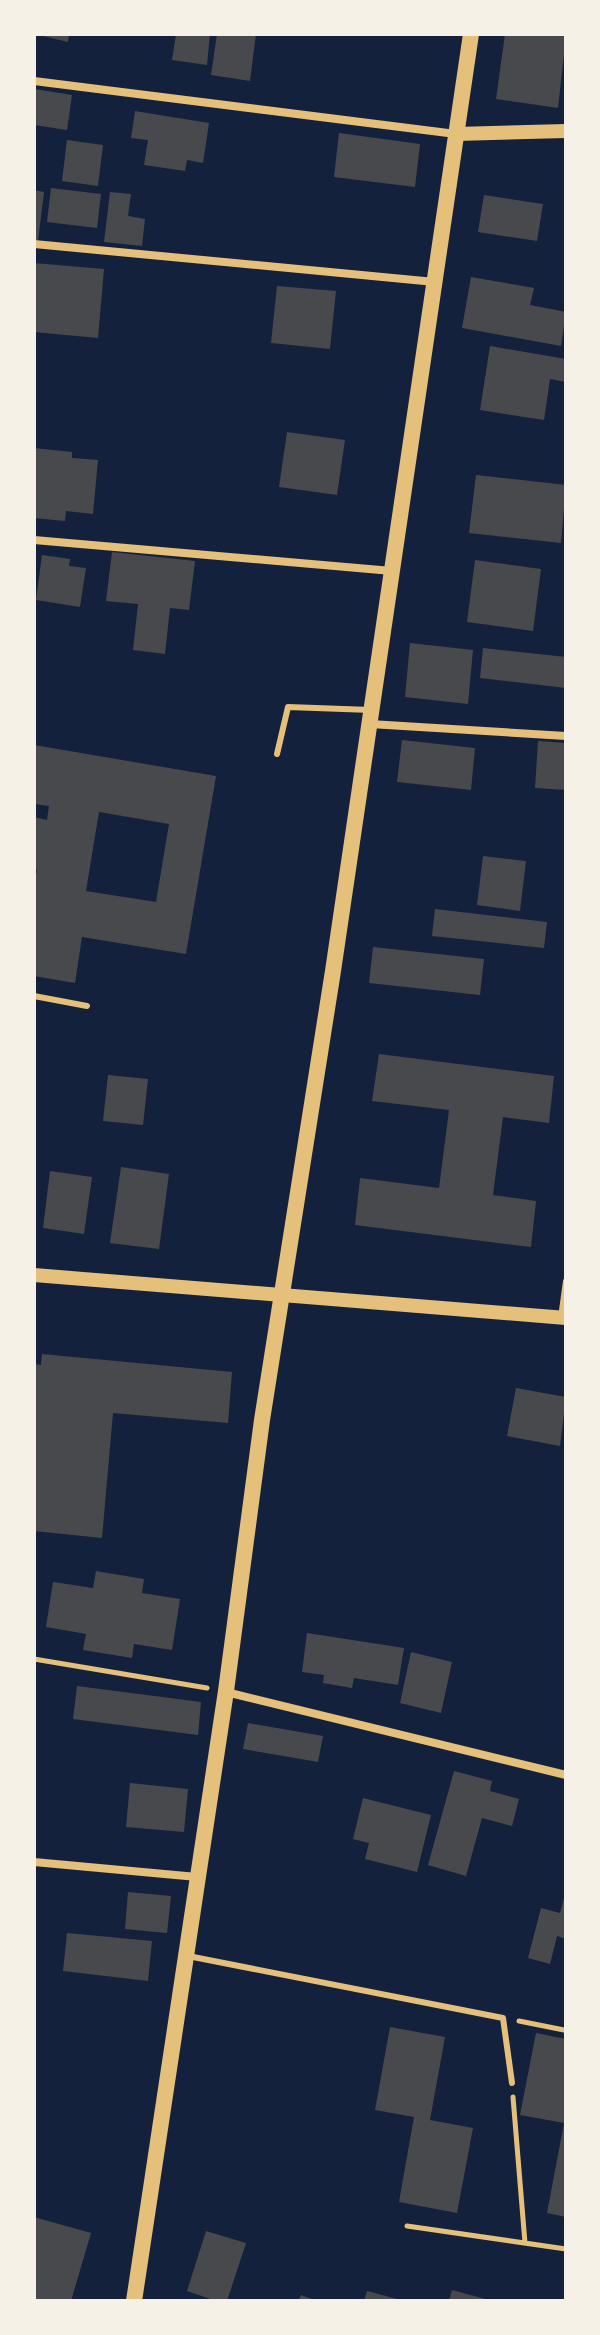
<svg xmlns="http://www.w3.org/2000/svg" width="600" height="2335" viewBox="0 0 600 2335" font-family="Arial,sans-serif">
	<rect width="100%" height="100%" fill="#14213d"/>
	<path fill="#48494c" fill-rule="evenodd" d="M35 34H69L68 42Z
		M176 34H210L207 65 172 60Z
		M217 34H256L250 81 211 75Z
		M505 34 566 36 558 108 496 99Z
		M35 89 72 95 67 130 34 125Z
		M135 111 209 123 203 163 187 160 185 171 144 165 148 140 131 138Z
		M339 133 420 144 415 187 334 177Z
		M67 140 103 145 98 186 62 181Z
		M51 188 101 194 97 228 47 222Z
		M34 190 44 192 38 241 34 240Z
		M110 192 131 194 128 216 145 219 142 246 104 242Z
		M484 195 543 204 537 241 478 232Z
		M34 263 104 269 98 338 34 332Z
		M471 277 534 288 530 305 566 312 561 346 462 328Z
		M277 286 336 291 330 349 271 343Z
		M490 346 566 359V382L550 379 544 420 480 410Z
		M287 432 345 440 337 495 279 487Z
		M34 448 72 452V458L98 460 93 514 66 511 65 521 34 518Z
		M476 475 566 485 561 543 469 533Z
		M112 552 195 561 189 610 170 608 165 654 133 650 138 604 106 601Z
		M42 555 70 559 69 566 86 568 80 607 36 600Z
		M475 560 541 569 533 631 467 622Z
		M410 643 473 650 468 704 405 697Z
		M483 648 566 657V688L480 678Z
		M402 740 475 748 471 790 397 782Z
		M538 741 566 743V790L535 788Z
		M34 745 216 776 186 954 82 937 75 983 34 976V885L37 870H34V817L47 820 49 806 34 804ZM99 812 169 824 156 902 86 891Z
		M483 856 526 861 520 911 477 905Z
		M435 909 547 922 544 948 432 936Z
		M373 947 484 959 480 995 369 983Z
		M379 1054 554 1076 549 1123 503 1117 493 1195 536 1201 531 1247 355 1225 360 1178 439 1188 449 1110 372 1101Z
		M108 1075 148 1079 143 1125 103 1121Z
		M121 1167 169 1174 159 1249 110 1243Z
		M50 1171 92 1177 84 1234 43 1228Z
		M42 1354 232 1372 228 1423 113 1413 102 1538 34 1531V1364L41 1365Z
		M516 1388 566 1397 560 1446 507 1436Z
		M96 1571 144 1579 142 1593 180 1599 172 1650 134 1644 132 1658 83 1650 86 1634 46 1627 53 1582 93 1588Z
		M307 1633 404 1648 398 1685 354 1678 352 1688 323 1683 324 1675 302 1672Z
		M411 1652 452 1662 441 1713 400 1703Z
		M77 1686 201 1702 198 1735 73 1719Z
		M248 1723 323 1736 318 1762 243 1749Z
		M454 1771 492 1781 490 1791 519 1799 512 1826 482 1818 466 1876 428 1865Z
		M130 1783 188 1789 184 1832 126 1827Z
		M363 1798 431 1815 417 1872 365 1859 369 1843 353 1839Z
		M128 1892 171 1896 167 1933 125 1929Z
		M565 1894 566 1939 557 1936 550 1964 528 1958 541 1908 560 1913Z
		M67 1933 152 1941 148 1981 63 1971Z
		M390 2027 445 2037 430 2120 473 2128 457 2213 399 2202 414 2117 375 2110Z
		M536 2033 566 2039V2217L547 2213 564 2123 520 2115Z
		M34 2217 91 2233 71 2301H34Z
		M206 2231 246 2243 227 2301H216L187 2291Z
		M452 2290 489 2300V2301H449Z
		M367 2291 401 2300V2301H364Z
		M301 2295 317 2301H298Z"/>
	<g fill="none" stroke-linecap="round" stroke-linejoin="round">
		<path stroke="#e5c07b" stroke-width="5" d="M34 1659 207 1688
			M519 2021 564 2030
			M513 2097 525 2243
			M407 2226 566 2249"/>
		<path stroke="#e5c07b" stroke-width="6" d="M277 754 288 707 371 710
			M34 996 87 1006
			M561 1318 566 1281
			M188 1956 503 2018 512 2083"/>
		<path stroke="#e5c07b" stroke-width="8" d="M34 81 456 134
			M34 244 435 282
			M34 540 392 571
			M370 724 566 736
			M226 1692 566 1775
			M34 1862 197 1877"/>
		<path stroke="#e5c07b" stroke-width="14" d="M456 134 566 131
			M34 1275 566 1318"/>
		<path stroke="#e5c07b" stroke-width="16" d="M134 2301 226 1691 262 1420 333 971 471 34"/>
	</g>
	<rect width="600" height="2335" fill="none" stroke="#f6f1e7" stroke-width="72"/>
</svg>
